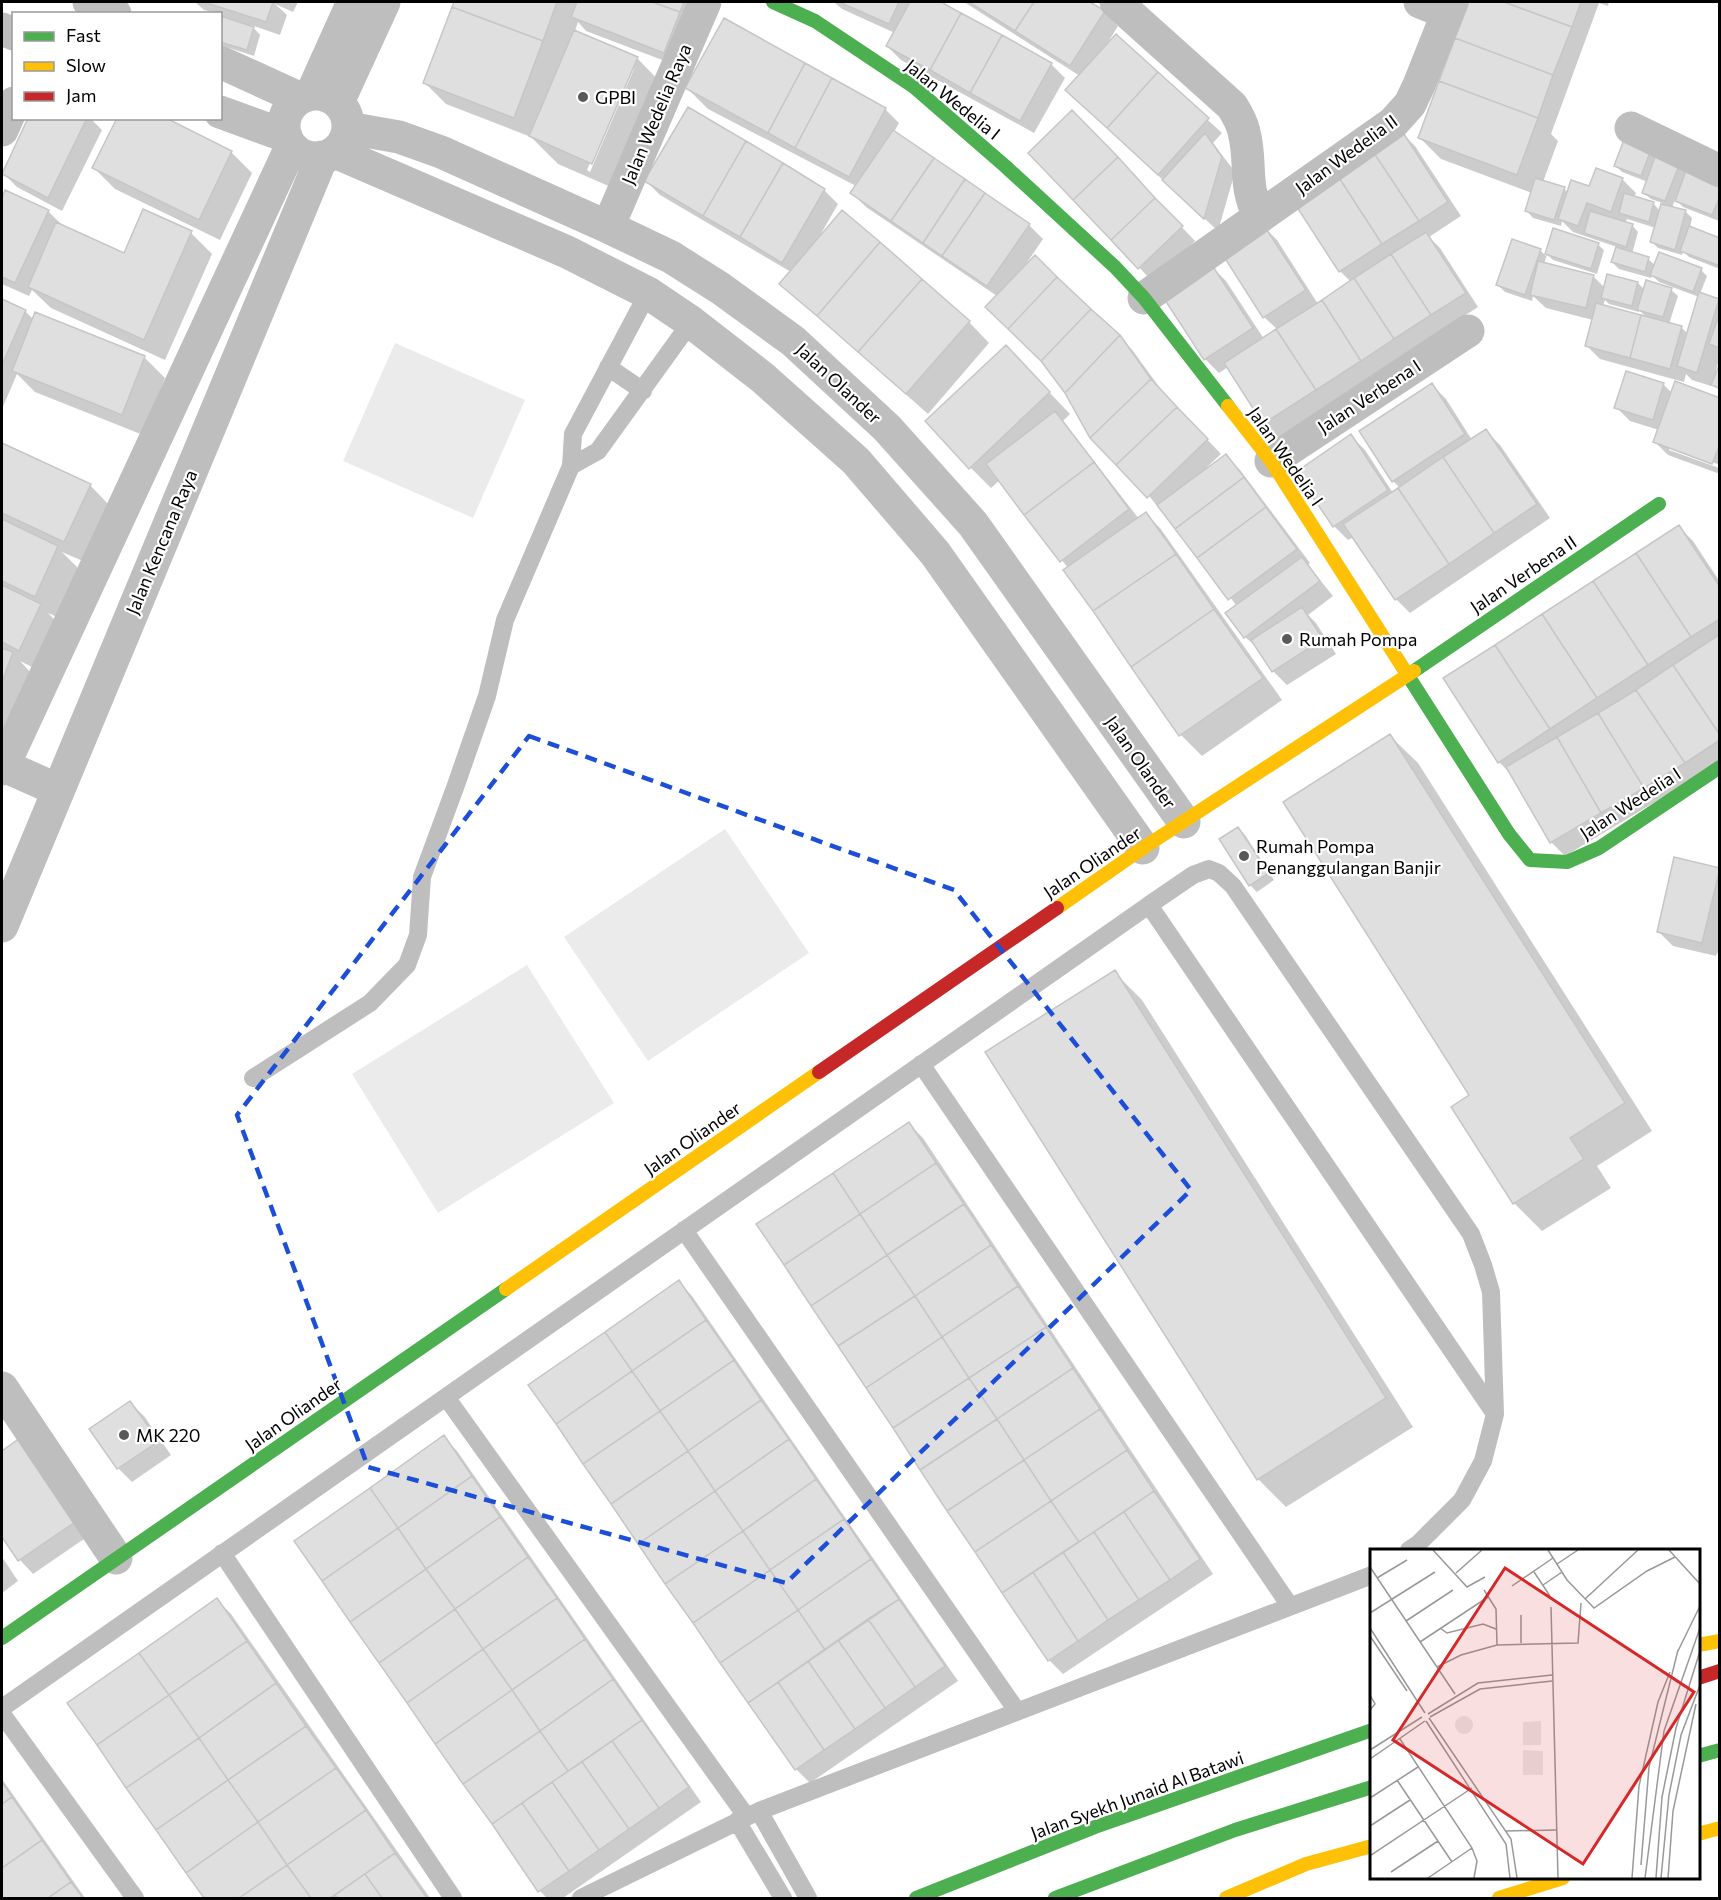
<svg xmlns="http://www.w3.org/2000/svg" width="1721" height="1900" viewBox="0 0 1721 1900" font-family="Commissioner,sans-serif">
	<rect width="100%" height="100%" fill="#fff"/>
	<path fill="#ebebeb" d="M395 343 525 400 473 518 343 461Z
		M725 829 809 953 648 1061 564 937Z
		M527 965 614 1103 438 1213 352 1074Z"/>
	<path fill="#0003" fill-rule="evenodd" d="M195 2H298L293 12 275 4 287 15 280 35 251 25 260 35 254 56 223 46 220 44V25L223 16 220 14 204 10Z
		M456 2H713L678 66 586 31 578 22 575 31 637 58 664 86 620 191 558 164 531 137 446 104 425 83ZM631 69H634L590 172 587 170Z
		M834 2H938L1051 64 1065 78 1034 133 901 60 887 46 895 33 842 9Z
		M964 2H1087L1104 12 1118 26 1107 44 1108 45 1116 36 1222 133 1213 143 1235 172 1218 231 1081 104 1080 76Z
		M1470 2H1609L1608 6 1599 3 1551 134 1558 141 1543 182 1564 188 1568 193 1622 179 1636 193 1634 198 1653 203 1660 211 1662 203 1651 199 1644 193 1648 182 1622 172 1615 165 1626 139 1720 181 1719 221 1683 207 1675 199 1672 208 1686 212 1692 218 1690 228 1720 239V269L1689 257 1683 251 1682 255 1658 248 1652 242 1656 228 1627 219 1625 223 1632 225 1638 232 1632 254 1648 259 1656 266 1701 270 1707 276 1700 294 1720 301V357L1716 370 1718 371 1720 367V391L1712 384 1711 386 1692 380 1686 374 1684 382 1600 359 1586 345 1593 320 1546 308 1533 296 1532 301 1505 292 1498 285 1540 250 1546 256 1554 230 1595 242 1604 250 1597 274 1553 260 1547 254 1544 264 1593 276 1605 288 1638 283 1645 290H1671L1678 296 1669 324 1681 327 1688 334 1699 297 1659 282 1652 275 1651 278 1619 269 1612 262 1617 247 1573 232 1562 221 1561 226 1533 218 1527 211 1532 193 1441 159 1420 138ZM1605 300 1609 304 1639 312V310L1647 318 1603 306Z
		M687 88 885 109 899 123 894 132 1029 225 1043 239 1026 264 1119 336 1133 351 1165 395 1221 454 1207 467 1209 468 1226 456 1240 470 1310 563 1308 565 1333 596 1308 615 1316 623 1336 654 1287 685 1273 671 1260 650 1245 637 1237 606 1066 392 997 296 866 207 852 193 856 186 708 109Z
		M30 118H90L102 130 62 211 17 187 3 173Z
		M1086 126 1195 241 1153 282 1030 153Z
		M1402 133 1415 146 1461 216 1429 237 1440 248 1478 307 1278 437 1264 423 1228 367 1219 373 1205 359 1212 267 1226 281 1264 339 1278 330 1264 317 1263 226 1277 240 1318 304 1351 282 1340 271 1295 202Z
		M231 152 252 173 220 240 115 189 94 168Z
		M646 181 824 190 838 204 818 239 969 322 989 343 928 414 781 284 791 272 660 195Z
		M6 192 48 211 62 225 124 255 143 211 191 233 212 254 165 360 51 308 32 290 29 296 2 284V202Z
		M2 301 25 311 34 320 144 357 165 378 143 435 35 392 17 374 2 409Z
		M1026 368 1070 414 1063 421 1139 519 1146 514 1160 528 1282 700 1202 756 1181 735 1065 570 1068 568 1000 480 991 488 970 467Z
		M1432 385 1446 399 1472 440 1486 431 1500 445 1550 518 1410 613 1396 599 1354 537 1348 540 1334 526 1298 472 1351 436 1365 450 1393 493 1400 488 1393 481Z
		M1664 385 1672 393 1720 400V465L1669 446V450L1719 468 1720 466V474L1668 455 1654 441 1659 430 1630 421 1616 407Z
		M2 444 90 485 111 507 85 562 62 552 78 568 57 617 48 613 61 626 40 671 20 661 33 675 2 739Z
		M1679 527 1693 541 1720 582V763L1565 856 1551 842 1514 777 1499 762Z
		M1390 736 1418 763 1652 1131 1597 1166 1611 1188 1542 1231 1514 1203 1453 1108 1471 1096Z
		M1238 828 1245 835 1274 880 1257 892 1250 885Z
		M1719 870 1720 956 1717 953 1716 956 1673 946 1659 932Z
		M1114 972 1142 1000 1413 1427 1286 1507 1258 1479Z
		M909 1124 923 1138 1213 1574 1063 1674 1049 1660Z
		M679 1282 692 1296 958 1681 810 1783 796 1769Z
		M130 1403 144 1416 171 1455 132 1482 118 1468Z
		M27 1435 97 1530 33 1574 20 1560 2 1534V1453Z
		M443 1437 457 1451 701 1802 563 1898H547L540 1891 296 1541Z
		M2 1557 18 1581 2 1593Z
		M217 1600 231 1614 430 1898H206L70 1703Z
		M2 1779 85 1898H2Z"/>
	<path fill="#dfdfdf" stroke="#c6c6c6" stroke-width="1.5" d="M204 2H273L266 22Z
		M454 2H557L543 41 452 7Z
		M577 2H652L680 12 664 53 571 17Z
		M652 2H684L680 12Z
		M839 2H899L889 24Z
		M910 2H941L961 13 930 70 886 46Z
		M969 2H1034L1015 31Z
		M1034 2H1090L1105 11 1070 66 1015 31Z
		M1469 2H1504L1572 27 1553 75 1455 38Z
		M1504 2H1581L1572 27Z
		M452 7 543 41 514 118 423 83Z
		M961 13 1002 35 970 93 930 70Z
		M221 16 254 27 247 50 220 42Z
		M724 18 805 63 768 133 685 88Z
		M574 30 638 57 592 164 529 136Z
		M1116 34 1158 72 1107 128 1065 90Z
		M1002 35 1052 63 1020 121 970 93Z
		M1455 38 1553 75 1538 118 1439 81Z
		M805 63 832 78 795 148 768 133Z
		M1158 72 1209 118 1158 175 1107 128Z
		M832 78 886 108 849 177 795 148Z
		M1439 81 1538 118 1517 175 1418 138Z
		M688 107 746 141 703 216 644 181Z
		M1072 110 1118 157 1073 200 1028 153Z
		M28 118H87L48 198 2 174Z
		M117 118H166L232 151 199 220 92 168Z
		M893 130 934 158 891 221 850 193Z
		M1402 131 1448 202 1419 221 1372 150Z
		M1205 133 1222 157 1204 219 1162 180Z
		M1625 137 1652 147 1641 176 1614 166Z
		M746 141 783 163 740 237 703 216Z
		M1372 150 1419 221 1382 244 1336 173Z
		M1656 154 1680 163 1665 201 1642 193Z
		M1118 157 1155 198 1111 240 1073 200Z
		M934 158 965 179 923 243 891 221Z
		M783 163 825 189 782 263 740 237Z
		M1596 168 1623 178 1611 212 1587 203 1578 226 1558 219 1571 180 1589 186Z
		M1687 168 1720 180V196L1712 215 1675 201Z
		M1336 173 1382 244 1339 272 1293 201Z
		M1535 178 1565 187 1554 220 1525 211Z
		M965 179 985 193 942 256 923 243Z
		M5 190 49 210 15 283 2 277V198Z
		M985 193 1030 224 987 286 942 256Z
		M1624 193 1654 202 1649 222 1619 213Z
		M1155 198 1183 226 1138 269 1111 240Z
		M1661 204 1686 210 1675 250 1650 242Z
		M143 209 192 231 144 340 28 287 56 222 124 253Z
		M842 210 880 242 817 316 779 284Z
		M1590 211 1633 224 1626 247 1584 233Z
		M1263 224 1306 290 1263 318 1221 252Z
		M1689 226 1720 238V266L1680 251Z
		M1553 228 1599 243 1591 269 1545 254Z
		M1426 232 1466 293 1431 315 1391 254Z
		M1512 239 1541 249 1525 295 1496 285Z
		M880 242 922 279 858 352 817 316Z
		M1616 247 1649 257 1645 272 1611 262Z
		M1659 252 1702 268 1693 292 1650 275Z
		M1391 254 1431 315 1394 339 1354 278Z
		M1035 255 1057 277 1008 329 985 307Z
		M1538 261 1594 275 1586 308 1530 295Z
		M1212 265 1253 328 1204 360 1163 297Z
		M1607 274 1638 282 1632 306 1601 298Z
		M1057 277 1091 309 1041 361 1008 329Z
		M1354 278 1394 339 1361 361 1322 300Z
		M922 279 970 321 906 394 858 352Z
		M1646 280 1672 288 1663 317 1637 310Z
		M1699 292 1719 299 1697 373 1677 366Z
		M2 299 26 310 2 365Z
		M1322 300 1361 361 1316 390 1276 329Z
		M1596 303 1641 315 1630 358 1585 346Z
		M1091 309 1120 335 1065 393 1041 361Z
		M35 312 145 356 122 415 12 371Z
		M1720 312V348L1709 344Z
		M1641 315 1682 326 1670 369 1630 358Z
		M1276 329 1316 390 1263 424 1224 363Z
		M1120 335 1151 379 1090 438 1065 393Z
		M1006 345 1050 392 969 469 925 421Z
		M1720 363V388L1711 385Z
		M1626 371 1664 383 1653 420 1614 408Z
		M1151 379 1177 407 1116 465 1090 438Z
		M1675 381 1720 398V444L1712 464 1653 442Z
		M1432 383 1465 434 1392 482 1359 431Z
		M1177 407 1208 439 1147 498 1116 465Z
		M1055 411 1094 462 1024 515 986 464Z
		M1486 429 1537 504 1494 533 1443 457Z
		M1351 434 1388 490 1333 527 1296 472Z
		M2 443 91 484 64 542 2 513Z
		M1226 454 1244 477 1175 529 1157 505Z
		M1443 457 1494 533 1449 564 1398 488Z
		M1094 462 1129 509 1060 562 1024 515Z
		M1244 477 1266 507 1197 558 1175 529Z
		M1398 488 1449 564 1395 600 1343 524Z
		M1266 507 1297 549 1228 600 1197 558Z
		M1146 512 1176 554 1093 611 1063 570Z
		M2 519 58 546 35 597 2 581Z
		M1679 525 1720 587V619L1691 637 1636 553Z
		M1636 553 1691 637 1648 665 1593 581Z
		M1176 554 1214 609 1131 667 1093 611Z
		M1302 557 1320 581 1244 638 1225 613Z
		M1593 581 1648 665 1597 698 1542 614Z
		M2 585 41 604 19 651 2 642Z
		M1302 607 1323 639 1272 672 1251 640Z
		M1214 609 1263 678 1179 736 1131 667Z
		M1542 614 1597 698 1550 729 1495 645Z
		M1720 634V735L1673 665Z
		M1495 645 1550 729 1498 763 1443 678Z
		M2 648 13 652 2 682Z
		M1673 665 1720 735V740L1685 763 1636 690Z
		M1636 690 1685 763 1644 788 1598 713Z
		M1598 713 1644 788 1601 813 1557 737Z
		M1390 734 1625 1103 1570 1138 1584 1159 1513 1204 1451 1107 1469 1095 1283 802Z
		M1557 737 1601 813 1550 843 1506 767Z
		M1238 827 1269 873 1249 886 1219 839Z
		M1674 857 1720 868 1702 943 1657 932Z
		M1115 970 1386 1398 1257 1480 985 1052Z
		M909 1122 936 1163 860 1214 833 1173Z
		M936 1163 964 1204 887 1255 860 1214Z
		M833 1173 860 1214 784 1265 756 1224Z
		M964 1204 991 1245 915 1296 887 1255Z
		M860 1214 887 1255 811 1306 784 1265Z
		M991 1245 1018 1286 942 1337 915 1296Z
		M887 1255 915 1296 838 1346 811 1306Z
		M679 1280 706 1320 632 1371 605 1332Z
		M1018 1286 1046 1327 969 1378 942 1337Z
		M915 1296 942 1337 866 1388 838 1346Z
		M706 1320 734 1360 660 1411 632 1371Z
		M1046 1327 1073 1368 997 1419 969 1378Z
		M605 1332 632 1371 556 1424 528 1385Z
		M942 1337 969 1378 893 1428 866 1388Z
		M734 1360 761 1400 688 1451 660 1411Z
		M1073 1368 1100 1409 1024 1460 997 1419Z
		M632 1371 660 1411 583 1464 556 1424Z
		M969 1378 997 1419 920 1470 893 1428Z
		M761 1400 789 1439 715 1491 688 1451Z
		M130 1401 159 1441 117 1469 89 1429Z
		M1100 1409 1127 1450 1051 1501 1024 1460Z
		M660 1411 688 1451 611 1504 583 1464Z
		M997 1419 1024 1460 947 1511 920 1470Z
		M27 1433 84 1516 18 1561 2 1537V1451Z
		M444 1435 472 1476 398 1528 370 1488Z
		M789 1439 816 1479 743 1531 715 1491Z
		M1127 1450 1154 1491 1079 1542 1051 1501Z
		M688 1451 715 1491 638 1544 611 1504Z
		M1024 1460 1051 1501 975 1552 947 1511Z
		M472 1476 500 1517 426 1569 398 1528Z
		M816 1479 844 1519 770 1570 743 1531Z
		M370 1488 398 1528 322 1581 294 1541Z
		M715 1491 743 1531 665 1584 638 1544Z
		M1154 1491 1200 1559 1170 1580 1124 1512Z
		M1051 1501 1079 1542 1002 1593 975 1552Z
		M1124 1512 1170 1580 1139 1600 1094 1532Z
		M500 1517 528 1557 455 1609 426 1569Z
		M844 1519 871 1559 798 1610 770 1570Z
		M398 1528 426 1569 350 1622 322 1581Z
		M743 1531 770 1570 693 1623 665 1584Z
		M1094 1532 1139 1600 1108 1620 1063 1552Z
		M1063 1552 1108 1620 1078 1641 1033 1572Z
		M528 1557 557 1598 483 1649 455 1609Z
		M871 1559 899 1599 825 1650 798 1610Z
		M426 1569 455 1609 379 1663 350 1622Z
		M770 1570 798 1610 720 1663 693 1623Z
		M1033 1572 1078 1641 1048 1661 1002 1593Z
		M217 1598 247 1641 169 1695 139 1653Z
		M557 1598 585 1639 512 1690 483 1649Z
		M899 1599 945 1666 915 1687 868 1619Z
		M455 1609 483 1649 407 1703 379 1663Z
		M798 1610 825 1650 748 1703 720 1663Z
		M868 1619 915 1687 885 1708 838 1640Z
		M585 1639 613 1679 540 1731 512 1690Z
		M838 1640 885 1708 855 1729 808 1661Z
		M247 1641 276 1683 199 1738 169 1695Z
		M483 1649 512 1690 435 1744 407 1703Z
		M139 1653 169 1695 97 1745 67 1703Z
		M808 1661 855 1729 824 1750 778 1682Z
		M613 1679 642 1720 568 1771 540 1731Z
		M778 1682 824 1750 795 1770 748 1703Z
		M276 1683 306 1726 228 1780 199 1738Z
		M512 1690 540 1731 463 1784 435 1744Z
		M169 1695 199 1738 126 1788 97 1745Z
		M642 1720 689 1787 659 1808 612 1741Z
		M306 1726 336 1768 258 1822 228 1780Z
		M540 1731 568 1771 492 1824 463 1784Z
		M199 1738 228 1780 156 1830 126 1788Z
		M612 1741 659 1808 629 1829 582 1762Z
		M582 1762 629 1829 599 1850 552 1782Z
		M336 1768 366 1810 287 1865 258 1822Z
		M228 1780 258 1822 186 1873 156 1830Z
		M2 1782 12 1797 2 1804Z
		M552 1782 599 1850 569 1871 522 1803Z
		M12 1797 42 1840 2 1868V1804Z
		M522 1803 569 1871 538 1892 492 1824Z
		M366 1810 395 1853 330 1898H311L287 1865Z
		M258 1822 287 1865 239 1898H204L186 1873Z
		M42 1840 71 1882 48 1898H2V1868Z
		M395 1853 427 1898H382L365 1874Z
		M287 1865 311 1898H239Z
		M365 1874 382 1898H338L335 1895Z
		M71 1882 83 1898H48Z"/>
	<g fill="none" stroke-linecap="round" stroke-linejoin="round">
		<path stroke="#bebebe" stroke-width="18" d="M608 367 643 391
			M571 466 598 451 691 322
			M921 1064 1290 1606
			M253 1078 370 1003 407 965 418 935 422 877 456 785 487 696 505 620 571 466 573 434 648 293
			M684 1230 1017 1711
			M446 1397 746 1816
			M1409 1550 1418 1544 1462 1500 1483 1461 1495 1414 1491 1292 1483 1265 1471 1234 1233 886 1219 873 1209 869 1193 875 1149 905 1495 1414
			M222 1553 453 1898
			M2 1708 1149 905
			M2 1714 135 1898
			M759 1811 808 1898
			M737 1821 783 1898
			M581 1898 759 1811 1372 1575"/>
		<path stroke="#bebebe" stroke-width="33" d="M89 2 115 14
			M1116 2 1232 106C1237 114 1242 122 1244 132 1252 162 1243 185 1259 216
			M1420 2 1447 13
			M2 29 14 34
			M220 62 299 98
			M312 93 353 2
			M284 126a32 32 0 1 1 64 0a32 32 0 1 1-64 0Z
			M338 102 384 2
			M220 112 286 136
			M348 128 399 137 441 152 608 227 671 257 720 288 793 341 887 428 973 524 1184 822
			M1631 128 1720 171
			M2 130 14 103
			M335 152 567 252 648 293 691 322 763 378 856 461 935 553 1143 848
			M608 227 705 2
			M1144 298 1393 123 1410 104 1419 85 1452 2
			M1271 461 1468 331
			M2 765 58 790
			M2 769 291 147
			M2 926 322 157
			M2 1388 116 1558"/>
		<path stroke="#4caf50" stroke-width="14" d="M773 2 815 21 914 87 1005 166 1115 267 1144 298 1228 406
			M1405 671 1509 834 1530 860 1567 862 1599 848 1720 767
			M1414 671 1659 504
			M2 1638 506 1289
			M1698 1756 1720 1750
			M916 1898 1095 1827 1372 1730
			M1055 1898 1235 1830 1372 1787"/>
		<path stroke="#ffc107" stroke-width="14" d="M1228 406 1271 461 1405 671
			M1057 908 1143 848 1414 671
			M506 1289 819 1072
			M1698 1645 1720 1641
			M1698 1834 1720 1828
			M1226 1898 1306 1864 1372 1846
			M1499 1898 1563 1878"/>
		<path stroke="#c62828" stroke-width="14" d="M819 1072 1057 908
			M1698 1678 1720 1671"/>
	</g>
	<path fill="none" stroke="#1d4ed8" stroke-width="4.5" stroke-dasharray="12 8" stroke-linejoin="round" d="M529 736 954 890 1191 1190 786 1583 368 1467 237 1115Z"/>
	<g fill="#595959" stroke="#fff" stroke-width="2">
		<circle cx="583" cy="97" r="6"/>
		<circle cx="1287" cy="639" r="6"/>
		<circle cx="1244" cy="856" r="6"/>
		<circle cx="124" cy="1435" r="6"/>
	</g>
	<g text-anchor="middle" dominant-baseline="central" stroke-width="4.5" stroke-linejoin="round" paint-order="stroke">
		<g font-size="18" fill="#000" stroke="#fff" text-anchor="start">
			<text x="595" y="97">GPBI</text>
			<text x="1299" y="639">Rumah Pompa</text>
			<text x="1256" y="846">Rumah Pompa<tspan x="1256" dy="21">Penanggulangan Banjir</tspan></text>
			<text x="136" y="1435">MK 220</text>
		</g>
		<g font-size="18" fill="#000" stroke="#fff">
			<text transform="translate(953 99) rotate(39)">Jalan Wedelia I</text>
			<text transform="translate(656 114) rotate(-67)">Jalan Wedelia Raya</text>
			<text transform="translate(1346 154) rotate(-36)">Jalan Wedelia II</text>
			<text transform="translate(839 383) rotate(43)">Jalan Olander</text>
			<text transform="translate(1369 396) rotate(-33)">Jalan Verbena I</text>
			<text transform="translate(1286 456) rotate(55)">Jalan Wedelia I</text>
			<text transform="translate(161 542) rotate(-67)">Jalan Kencana Raya</text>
			<text transform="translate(1523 574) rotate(-34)">Jalan Verbena II</text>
			<text transform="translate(1141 762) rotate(55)">Jalan Olander</text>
			<text transform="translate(1630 803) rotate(-33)">Jalan Wedelia I</text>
			<text transform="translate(1092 862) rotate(-34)">Jalan Oliander</text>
			<text transform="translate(692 1138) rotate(-35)">Jalan Oliander</text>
			<text transform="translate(293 1414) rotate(-35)">Jalan Oliander</text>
			<text transform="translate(1137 1795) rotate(-20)">Jalan Syekh Junaid Al Batawi</text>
		</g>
	</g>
	<g transform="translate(1370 1549)">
		<rect width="330" height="330" fill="#fff"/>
		<path d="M85 176a9 9 0 1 1 18 0a9 9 0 1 1-18 0ZM171 172V196H153V173ZM153 201 173 202V226H153Z" fill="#ebebeb"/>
		<path fill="none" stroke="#999" stroke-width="1.5" d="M63 1 97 38 115 28M178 1 197 31 224 59 277 22 305 8M299 1 330 35M187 15 208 1M0 18 85 145M164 23 180 47M86 24 112 1M7 29 37 11M173 36 192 23M142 37 183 9M114 41 126 60 127 96M215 50 268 1M181 58 188 329M0 64 65 23M151 66V94M36 72 83 41M0 79 55 164M70 79 77 84 113 75 126 80M0 87 37 142M50 93 118 48M307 104 330 57M67 118 91 106 127 96 208 94 211 54M0 146 5 155 0 161M58 165 108 134 182 126M60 168 110 140 182 132M59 169 141 290 147 329M56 172 136 295 140 329M30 190 102 299 107 312 104 329M0 201 52 168M0 210 55 172M27 231 82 313M0 249 48 218M0 277 40 251M136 282 186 281M1 306 102 239M271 316 279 218 308 101M21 323 68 292M58 329 102 299M262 329 269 237 288 153 300 123M275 329 294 182 330 79M286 329 292 248 306 179 330 102M291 329 299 246 311 186 330 136M298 329 303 262 326 155"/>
		<path fill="#d62828" fill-opacity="0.15" stroke="#d62828" stroke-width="3" d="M135 19 324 143 213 315 23 191Z"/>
		<rect width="330" height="330" fill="none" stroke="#000" stroke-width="3"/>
	</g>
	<rect width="1721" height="1900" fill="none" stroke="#000000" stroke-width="6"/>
	<rect x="12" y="12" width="210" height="108" fill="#ffffff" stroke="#999999" stroke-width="1.5"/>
	<rect x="24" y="32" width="30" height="9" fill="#4caf50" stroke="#999999" stroke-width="1.5"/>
	<text x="66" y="42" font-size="18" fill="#000000">Fast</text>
	<rect x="24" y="62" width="30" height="9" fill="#ffc107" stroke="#999999" stroke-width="1.5"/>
	<text x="66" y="72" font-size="18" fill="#000000">Slow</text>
	<rect x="24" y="92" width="30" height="9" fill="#c62828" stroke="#999999" stroke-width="1.5"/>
	<text x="66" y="102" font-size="18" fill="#000000">Jam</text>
</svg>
